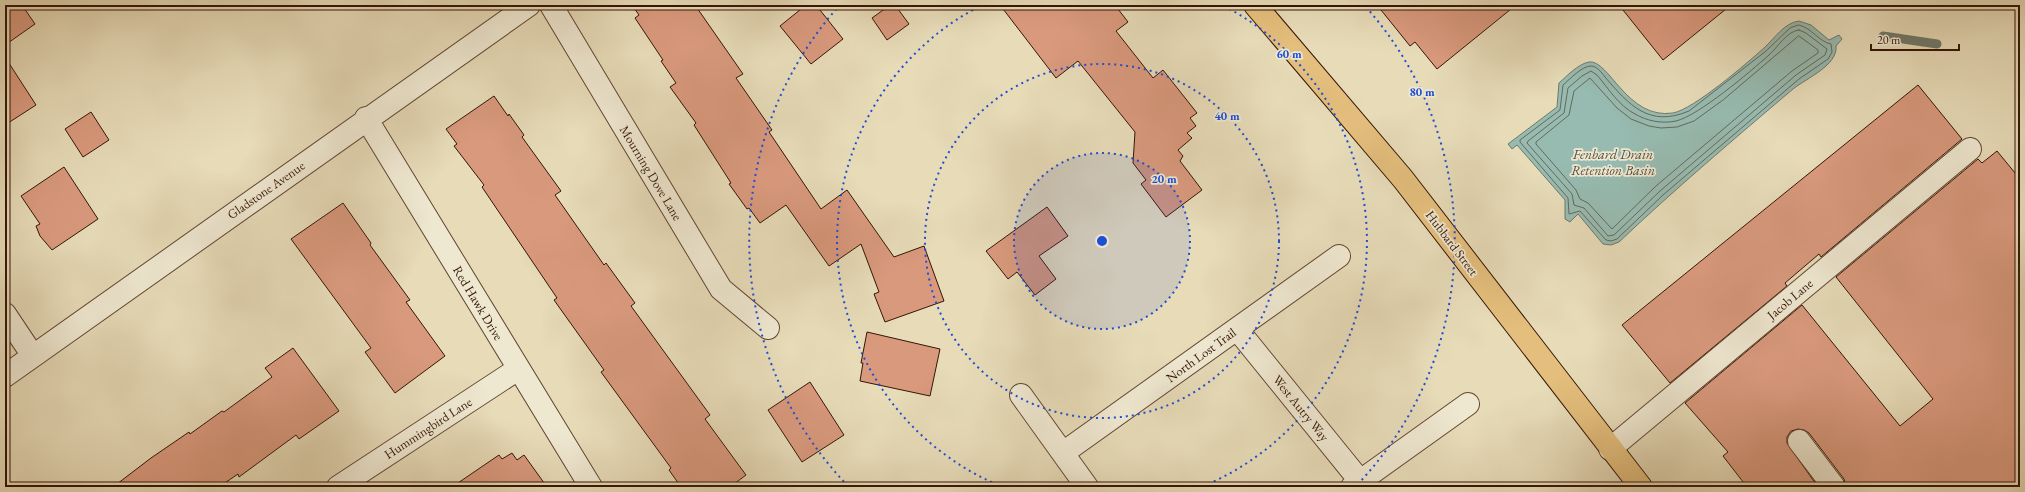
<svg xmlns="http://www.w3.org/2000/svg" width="2025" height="492" viewBox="0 0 2025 492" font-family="'EB Garamond',serif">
	<rect width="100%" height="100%" fill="#e7dbb8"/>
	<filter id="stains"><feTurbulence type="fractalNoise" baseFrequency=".005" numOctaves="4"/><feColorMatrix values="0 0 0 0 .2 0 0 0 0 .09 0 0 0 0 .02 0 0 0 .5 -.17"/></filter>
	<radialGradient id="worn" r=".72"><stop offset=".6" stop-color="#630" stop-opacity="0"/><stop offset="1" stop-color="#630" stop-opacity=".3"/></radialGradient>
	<path fill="#97bbb1" stroke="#6f796c" d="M1799 21 1811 25 1829 40 1839 35 1842 39 1836 46C1838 65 1807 78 1793 89 1734 139 1675 189 1619 242L1611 245 1603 244 1578 214 1570 222 1565 219V200L1517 145 1512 149 1508 144 1557 107 1559 83C1567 76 1578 64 1589 62 1609 59 1627 120 1673 113 1694 109 1746 64 1764 48 1775 38 1784 23 1799 21Z"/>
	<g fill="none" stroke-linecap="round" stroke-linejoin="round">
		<path stroke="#66685b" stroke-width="1" d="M1799 25C1812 28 1819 42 1831 44L1832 52 1828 59 1799 79 1663 195 1617 239 1611 241 1606 240 1580 211 1569 214 1568 198 1520 142V140L1560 110 1563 85C1570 79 1582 66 1591 66 1597 66 1602 73 1605 77 1629 105 1649 128 1689 111L1766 51 1790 28Z
			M1799 30 1806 33 1827 49 1825 55 1796 75 1660 191 1614 235 1608 236 1584 208 1574 205 1572 194 1527 143 1528 141 1564 113 1568 88 1582 76 1591 71 1597 75C1608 88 1619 106 1635 114 1647 121 1662 124 1676 121 1698 116 1750 72 1769 55 1778 47 1787 31 1799 30Z
			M1799 36 1818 50V53L1792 71 1656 186 1612 229 1588 203 1580 199 1576 190 1536 144V142L1569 115 1574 91 1590 78 1617 108 1631 119 1649 126 1661 128 1677 127 1694 121 1723 100Z"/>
		<path stroke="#6f796c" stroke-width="9" d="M1883 36 1937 44"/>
	</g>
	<path fill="#d9997d" stroke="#341505" d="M5 5H22L35 24 5 45Z
		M632 5H695L743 74 736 78 772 130 769 132 821 209 847 190 894 257 924 246 944 301 885 322 874 294 879 292 861 244 829 266 786 205 760 223 749 208 747 209 729 184 731 183 694 125 696 123 670 87 676 83 661 61 663 60 635 18 639 15Z
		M806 5H816L843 39 811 64 780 26Z
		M890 5H895L909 24 887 40 872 18Z
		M1000 5H1115L1128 22 1116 31 1153 78 1163 70 1197 113 1190 118 1196 126 1187 133 1192 138 1178 150 1183 156 1180 161 1202 190 1166 217 1141 184 1146 180 1133 163 1135 132 1078 61 1056 78Z
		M1377 5H1516L1437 69 1415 42 1410 46Z
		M1619 5H1731L1663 60Z
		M5 57 36 105 5 125Z
		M1918 85 1962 139 1821 257 1819 254 1785 283 1787 286 1670 383 1622 325Z
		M494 96 508 116 509 114 524 135 522 137 561 191 555 195 604 265 606 263 635 303 631 306 710 415 705 419 746 475 730 487H681L669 470 671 468 601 372 604 370 554 300 557 298 482 187 484 185 454 146 457 144 446 129Z
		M91 112 109 140 83 157 65 129Z
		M1997 151 2020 179V487H1846L1844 479 1809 433 1804 430 1798 429 1791 431 1787 437V443L1818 487H1747L1723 456 1728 452 1685 403 1802 305 1900 426 1933 399 1836 277 1978 159 1982 163Z
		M64 167 98 219 52 250 40 236 36 226 40 224 21 196Z
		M343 203 371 243 370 245 410 300 406 302 445 356 395 393 365 352 371 348 291 239Z
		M1047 207 1068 236 1039 256 1056 279 1035 295 1017 272 1008 279 986 251Z
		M867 332 940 349 930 396 860 381 863 363H861Z
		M293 348 339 411 299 439 296 435 239 477 238 474 219 487H113L151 458 189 432 190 434 222 411 224 412 272 377 265 368Z
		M810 382 844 435 802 462 768 410Z
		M512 453 517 460 524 455 547 487H452L499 455 502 459Z"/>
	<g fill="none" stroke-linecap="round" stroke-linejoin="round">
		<defs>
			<path id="minor" d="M551 5 721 289 768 328
				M366 118 591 487
				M5 314 33 356
				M1237 329 1365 487
				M5 376 529 5
				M1021 395 1087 487
				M1799 441 1834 487
				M1610 449 1970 149
				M1063 453 1339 256
				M338 487 518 369
				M1352 487 1468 404"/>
			<path id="major" d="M1255 5 1403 179 1641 487"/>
		</defs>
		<use href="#minor" stroke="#614632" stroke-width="24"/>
		<use href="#major" stroke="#341505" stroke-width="24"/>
		<use href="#minor" stroke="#efe8d1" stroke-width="22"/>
		<use href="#major" stroke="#e4be7c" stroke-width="22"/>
	</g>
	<circle cx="1102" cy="241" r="88" fill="#1d4ed8" fill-opacity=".12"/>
	<g fill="none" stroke="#1d4ed8" stroke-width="2" stroke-dasharray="2 4">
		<circle cx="1102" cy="241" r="88"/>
		<circle cx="1102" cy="241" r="177"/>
		<path d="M1003 487A265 265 0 0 1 980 6M1224 6A265 265 0 0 1 1201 487"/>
		<path d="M848 486A353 353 0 0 1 838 7M1366 7A353 353 0 0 1 1356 486"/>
	</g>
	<g text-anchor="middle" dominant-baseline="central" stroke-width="3.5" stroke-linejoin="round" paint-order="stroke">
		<g font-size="13" fill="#341505" stroke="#efe8d1">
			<text transform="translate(651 173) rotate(59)">Mourning Dove Lane</text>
			<text transform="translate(266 190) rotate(-35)">Gladstone Avenue</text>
			<text transform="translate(1452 243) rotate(53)">Hubbard Street</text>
			<text transform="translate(1790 299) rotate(-40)">Jacob Lane</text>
			<text transform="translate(478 303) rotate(59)">Red Hawk Drive</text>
			<text transform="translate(1201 355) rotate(-36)">North Lost Trail</text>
			<text transform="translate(1301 408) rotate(51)">West Autry Way</text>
			<text transform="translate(428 428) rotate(-33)">Hummingbird Lane</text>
		</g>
		<g font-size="14" font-style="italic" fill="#574f41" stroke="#efe8d1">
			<text x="1613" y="154">Fenbard Drain<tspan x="1613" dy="16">Retention Basin</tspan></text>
		</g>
	</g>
	<circle cx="1102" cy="241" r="6" fill="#1d4ed8" stroke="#efe8d1" stroke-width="2"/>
	<g font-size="12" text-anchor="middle" font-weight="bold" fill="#1d4ed8" stroke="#efe8d1" stroke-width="3.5" stroke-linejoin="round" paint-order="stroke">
		<text x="1289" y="58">60 m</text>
		<text x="1422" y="96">80 m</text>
		<text x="1227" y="120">40 m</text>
		<text x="1164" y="183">20 m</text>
	</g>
	<rect width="2025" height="492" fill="none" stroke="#e7dbb8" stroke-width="20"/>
	<rect x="6" y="6" width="2013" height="480" fill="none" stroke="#341505" stroke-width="2"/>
	<rect x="10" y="10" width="2005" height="472" fill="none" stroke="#341505"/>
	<path d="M1871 44v6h88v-6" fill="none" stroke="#341505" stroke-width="2"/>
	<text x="1877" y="44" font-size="12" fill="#341505" stroke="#efe8d1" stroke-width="3" paint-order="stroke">20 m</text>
	<rect width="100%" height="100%" filter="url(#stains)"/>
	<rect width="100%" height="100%" fill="url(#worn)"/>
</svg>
